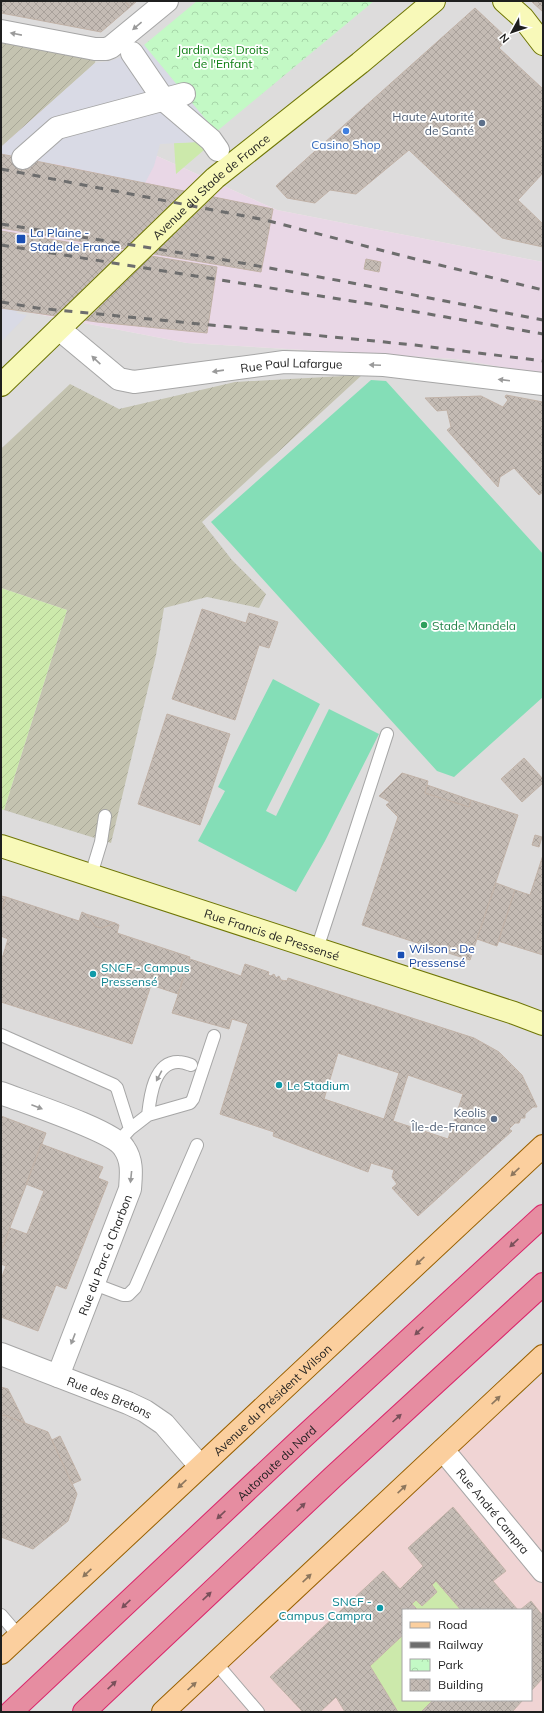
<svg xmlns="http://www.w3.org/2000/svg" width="544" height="1713" viewBox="0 0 544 1713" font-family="Mulish,sans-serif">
	<defs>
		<pattern id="construction-furrows" width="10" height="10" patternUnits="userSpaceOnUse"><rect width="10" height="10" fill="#c4c3b0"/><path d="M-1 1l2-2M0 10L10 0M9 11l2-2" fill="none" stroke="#a8a797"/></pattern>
		<pattern id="park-crowns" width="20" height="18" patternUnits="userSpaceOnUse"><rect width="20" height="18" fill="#c3f9c5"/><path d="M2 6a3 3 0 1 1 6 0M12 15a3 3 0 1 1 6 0" fill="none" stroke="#a7d5a9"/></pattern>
		<pattern id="garden-furrows" width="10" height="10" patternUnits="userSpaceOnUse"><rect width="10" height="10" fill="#cce9ab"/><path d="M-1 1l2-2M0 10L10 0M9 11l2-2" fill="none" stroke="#afc793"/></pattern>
		<pattern id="building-cross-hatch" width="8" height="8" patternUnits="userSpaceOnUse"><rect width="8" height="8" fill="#c4bbb4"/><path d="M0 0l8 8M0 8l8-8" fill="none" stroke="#a8a09a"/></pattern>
	</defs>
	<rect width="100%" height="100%" fill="#f0ece5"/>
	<path fill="#dddcdc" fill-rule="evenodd" d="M1 1H543V262L277 210 1 86Z
		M1 307 187 343 455 359 543 374V1712H1ZM403 1610H531V1700H403Z"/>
	<path fill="#f0d4d4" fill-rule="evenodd" d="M543 1374V1712H166L210 1673ZM403 1610H531V1700H403Z"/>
	<path fill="#e9d7e6" d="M1 86 277 210 543 262V374L455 359 187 343 1 307Z"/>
	<path fill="url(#construction-furrows)" d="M1 38 96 57 95 63 1 147Z
		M362 375 202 522 232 560 266 594 259 608 207 597 164 608 156 655 111 843 4 810 67 610 1 588V449L70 384 119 409 235 382Z"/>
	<path fill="#cce9ab" d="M197 142 204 150 176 174 174 143Z
		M436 1581 461 1610H418L412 1604 416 1600 422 1606 437 1592 432 1585Z
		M403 1635V1700H433L421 1712H398L370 1666Z"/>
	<path fill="url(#park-crowns)" d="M197 1H374L216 132 144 45Z"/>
	<path fill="url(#garden-furrows)" d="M1 588 67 610 4 810 1 809Z"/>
	<path fill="#84deb7" d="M371 380 386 381 543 554V697L454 777 437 771 211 522Z
		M273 679 320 704 266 811 276 816 329 709 379 734 325 841 296 892 198 841 225 791 218 787Z"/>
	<path fill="#d9dae5" d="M144 45 216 132 204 150 197 142 160 144 154 166 145 183 55 164 1 214V147L95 63 110 61 132 53Z
		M1 273 50 281 16 313 27 315 1 342Z"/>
	<path fill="url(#building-cross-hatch)" stroke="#c1b2a7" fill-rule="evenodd" d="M1 1H125L130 7 101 32 1 13Z
		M125 1H137L130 7Z
		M531 1H543V12Z
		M475 8 508 39 499 48 543 89V173L518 200 543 224V247L502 238 409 150 356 194 330 190 315 203 287 198 276 186Z
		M1 154 273 209 261 272 1 228Z
		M1 231 217 267 207 333 97 322 1 308Z
		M366 259 381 262 379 272 364 269Z
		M506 395 543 402V492L539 495 514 468 500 477 498 487 447 430 451 427 447 410 437 411 425 398 481 396 503 407 508 400 505 397Z
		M202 609 246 623 249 613 278 622 269 648 259 645 235 720 172 699Z
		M167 714 230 734 200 825 138 804Z
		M524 758 543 779V783L522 802 501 779Z
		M402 773 428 781 425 793 469 807 471 800 518 815 470 960 362 925 398 817 386 805 390 802 379 796Z
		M427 785 471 800 469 807 425 793Z
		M535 835 542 837 539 847 532 845Z
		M543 855V955L498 941 515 890 530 895Z
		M496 883 515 890 497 946 477 939Z
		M1 896 6 897 1 913Z
		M6 897 79 921 82 912 86 914 95 926 101 928 115 923 119 925 117 933 190 957 178 994 151 985 132 1044 1 1002V962L8 939 1 936V913Z
		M86 914 115 923 101 928 95 926Z
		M190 959 241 976 245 964 269 972 268 975 271 976 274 974 276 978 279 976 281 980 287 981 288 978 474 1038 499 1052 522 1075 537 1107H533L525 1114V1118H521L519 1123H515L509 1129 512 1131 418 1216 392 1188 397 1184 392 1177 394 1170 371 1163 368 1172 273 1136 274 1132 220 1114 248 1024 232 1019 229 1029 172 1013ZM338 1053 399 1073 384 1119 324 1099ZM408 1075 463 1094 448 1139 393 1121Z
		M1 1116 46 1133 1 1251Z
		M41 1144 103 1167 98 1178 108 1182 66 1289 56 1285 38 1331 1 1317V1279L6 1266 1 1264V1251L10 1228 27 1234 44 1191 26 1184Z
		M1 1387 8 1389 25 1423 4 1415 1 1416Z
		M4 1415 48 1432 77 1494 68 1521 33 1549 1 1537V1416Z
		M60 1436 81 1480 72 1484 52 1440Z
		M453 1507 506 1571 493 1581 518 1610H461L436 1581 432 1585 437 1592 422 1606 416 1600 412 1604 418 1610H403V1635L370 1666 398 1712H345L336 1697 320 1712H303L270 1677 383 1571 400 1589 423 1566 408 1548Z
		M531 1601 543 1616V1678L531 1691V1610H520Z
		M433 1700H523L512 1712H421Z"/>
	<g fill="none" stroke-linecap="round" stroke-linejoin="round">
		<defs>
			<path id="lane" d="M91 875 101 842 105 816
				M317 949 387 734
				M1 1035 114 1085 117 1088 130 1129 119 1141
				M148 1115C150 1097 154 1061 179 1062 183 1062 188 1064 191 1065
				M130 1129 148 1115 190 1103 193 1099 214 1036
				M94 1284 123 1295H128L135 1288 197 1145
				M1 1615 19 1636
				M216 1663 258 1712"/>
			<g id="street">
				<path d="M1 31 95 49H106L111 47 167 1"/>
				<path d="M132 53 164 100 211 140 218 150"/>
				<path d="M23 158 57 128 184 94"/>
				<path id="s1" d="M59 329 119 379 134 382 284 362 384 365 543 384"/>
				<path d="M1 1093C24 1102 114 1131 124 1148 133 1161 131 1175 130 1189L58 1376"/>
				<path id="s2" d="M1 1354 128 1403 145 1411 164 1424 200 1466"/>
				<path id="s3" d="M443 1450 543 1571"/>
			</g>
			<g id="secondary">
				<path d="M504 1 523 18 543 44"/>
				<path id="s4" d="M1 385 215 178 360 63 434 1"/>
				<path id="s5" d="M1 846 514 1013 543 1024"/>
			</g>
			<g id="primary">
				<path id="s6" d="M1 1653 543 1146"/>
				<path d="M163 1712 543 1356"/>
			</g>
			<g id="highway">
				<path id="s7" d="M11 1712 298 1442 543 1216"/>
				<path d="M84 1712 333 1477 543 1284"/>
			</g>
		</defs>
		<use href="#lane" stroke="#a6a6a6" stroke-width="14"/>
		<use href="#street" stroke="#a6a6a6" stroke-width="24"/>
		<use href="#secondary" stroke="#6f7605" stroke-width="24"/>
		<use href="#primary" stroke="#996001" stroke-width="24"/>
		<use href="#highway" stroke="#da266b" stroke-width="24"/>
		<use href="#lane" stroke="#fff" stroke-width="12"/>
		<use href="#street" stroke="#fff" stroke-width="22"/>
		<use href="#secondary" stroke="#f8f9b9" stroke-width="22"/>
		<use href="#primary" stroke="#fbcf9e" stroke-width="22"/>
		<use href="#highway" stroke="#e68da1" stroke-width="22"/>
		<path stroke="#6d6d6d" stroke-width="3" stroke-dasharray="8 8" stroke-linecap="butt" d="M1 169 265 220 419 260 543 290
			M1 224 219 259 347 282 543 320
			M1 245 377 305 543 334
			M1 302 37 308 415 345 543 361"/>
	</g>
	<defs><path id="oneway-solid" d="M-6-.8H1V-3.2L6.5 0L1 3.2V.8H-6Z"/></defs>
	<g fill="#9a9a9a">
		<use href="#oneway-solid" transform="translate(137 26) rotate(140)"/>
		<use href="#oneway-solid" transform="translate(16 34) rotate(-169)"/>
		<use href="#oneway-solid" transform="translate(96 360) rotate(-137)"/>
		<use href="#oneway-solid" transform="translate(375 365) rotate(-177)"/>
		<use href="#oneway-solid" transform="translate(218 371) rotate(172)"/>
		<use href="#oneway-solid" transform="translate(504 380) rotate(-173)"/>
		<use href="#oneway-solid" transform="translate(159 1076) rotate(118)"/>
		<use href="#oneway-solid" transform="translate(37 1107) rotate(21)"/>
		<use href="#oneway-solid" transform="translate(131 1177) rotate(96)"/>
		<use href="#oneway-solid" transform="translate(73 1339) rotate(111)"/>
	</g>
	<g fill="#8d775e">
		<use href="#oneway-solid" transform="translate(515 1172) rotate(137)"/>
		<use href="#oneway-solid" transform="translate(420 1261) rotate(137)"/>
		<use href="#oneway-solid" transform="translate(496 1400) rotate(-43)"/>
		<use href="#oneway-solid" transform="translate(182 1484) rotate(137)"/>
		<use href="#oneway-solid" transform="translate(402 1489) rotate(-43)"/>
		<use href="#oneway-solid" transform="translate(87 1573) rotate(137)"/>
		<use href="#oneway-solid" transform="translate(307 1578) rotate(-43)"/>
		<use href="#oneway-solid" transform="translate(192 1686) rotate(-42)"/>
	</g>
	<g fill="#79505a">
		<use href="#oneway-solid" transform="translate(514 1243) rotate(137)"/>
		<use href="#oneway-solid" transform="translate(419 1331) rotate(137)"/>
		<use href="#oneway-solid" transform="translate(397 1418) rotate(-42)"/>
		<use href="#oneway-solid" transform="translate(301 1507) rotate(-43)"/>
		<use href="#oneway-solid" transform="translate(221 1515) rotate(137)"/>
		<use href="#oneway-solid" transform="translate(207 1596) rotate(-43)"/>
		<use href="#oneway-solid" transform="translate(126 1604) rotate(137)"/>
		<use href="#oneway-solid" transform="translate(112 1685) rotate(-43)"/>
	</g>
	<g fill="#5c6f8a" stroke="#fff" stroke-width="1.5">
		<circle cx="482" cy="123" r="4"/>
		<circle cx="494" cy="1119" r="4"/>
	</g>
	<circle fill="#3f7fe0" stroke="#fff" stroke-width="1.5" cx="346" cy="131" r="4"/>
	<g fill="#1a4fb4" stroke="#fff" stroke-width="1.5">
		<rect x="16" y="234" width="10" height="10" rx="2"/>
		<rect x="397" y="951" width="8" height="8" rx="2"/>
	</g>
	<circle fill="#2e9e5b" stroke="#fff" stroke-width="1.5" cx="424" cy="625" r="4"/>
	<g fill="#0f9aa8" stroke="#fff" stroke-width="1.5">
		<circle cx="93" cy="974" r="4"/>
		<circle cx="279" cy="1085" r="4"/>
		<circle cx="380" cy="1608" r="4"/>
	</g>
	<g text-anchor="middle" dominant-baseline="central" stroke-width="3.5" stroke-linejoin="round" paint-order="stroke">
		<g font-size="12" fill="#0c7e11" stroke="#fff">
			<text x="223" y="49">Jardin des Droits<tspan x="223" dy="14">de l'Enfant</tspan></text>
		</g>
		<g font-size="12" fill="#4e5e75" stroke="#fff" text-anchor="end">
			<text x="474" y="116">Haute Autorité<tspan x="474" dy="14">de Santé</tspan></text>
			<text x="486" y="1112">Keolis<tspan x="486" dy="14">Île-de-France</tspan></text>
		</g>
		<g font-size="12" fill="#366cbe" stroke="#fff">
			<text x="346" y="144">Casino Shop</text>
		</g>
		<g font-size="12" fill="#1f1f1f" stroke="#fff">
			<text stroke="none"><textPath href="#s4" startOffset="289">Avenue du Stade de France</textPath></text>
			<text stroke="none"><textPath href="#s1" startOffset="252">Rue Paul Lafargue</textPath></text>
			<text stroke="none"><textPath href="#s5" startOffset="285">Rue Francis de Pressensé</textPath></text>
			<text transform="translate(105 1255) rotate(-69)">Rue du Parc à Charbon</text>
			<text stroke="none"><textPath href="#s2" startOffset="117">Rue des Bretons</textPath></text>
			<text stroke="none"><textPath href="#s6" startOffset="371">Avenue du Président Wilson</textPath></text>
			<text stroke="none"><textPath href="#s7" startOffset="364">Autoroute du Nord</textPath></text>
			<text stroke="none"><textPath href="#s3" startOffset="79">Rue André Campra</textPath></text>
		</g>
		<g font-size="12" fill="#164399" stroke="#fff" text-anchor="start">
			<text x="30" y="232">La Plaine -<tspan x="30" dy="14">Stade de France</tspan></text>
			<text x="409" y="948">Wilson - De<tspan x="409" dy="14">Pressensé</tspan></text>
		</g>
		<g font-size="12" fill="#27864d" stroke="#fff" text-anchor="start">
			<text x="432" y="625">Stade Mandela</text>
		</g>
		<g font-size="12" fill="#0d838f" stroke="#fff" text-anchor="start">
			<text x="101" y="967">SNCF - Campus<tspan x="101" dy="14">Pressensé</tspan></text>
			<text x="287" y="1085">Le Stadium</text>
			<text x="372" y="1601" text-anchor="end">SNCF -<tspan x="372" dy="14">Campus Campra</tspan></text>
		</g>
	</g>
	<rect width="544" height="1713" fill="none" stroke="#1f1f1f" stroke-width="4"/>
	<rect x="402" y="1609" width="130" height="92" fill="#ffffff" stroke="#a5a5a5"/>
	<rect x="410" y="1622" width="20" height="6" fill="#fbcf9e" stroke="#a5a5a5"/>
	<text x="438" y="1629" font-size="12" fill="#1f1f1f">Road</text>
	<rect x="410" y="1642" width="20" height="6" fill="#6d6d6d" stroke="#a5a5a5"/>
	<text x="438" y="1649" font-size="12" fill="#1f1f1f">Railway</text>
	<rect x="410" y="1659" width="20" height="12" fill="url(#park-crowns)" stroke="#a5a5a5"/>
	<text x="438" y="1669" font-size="12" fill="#1f1f1f">Park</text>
	<rect x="410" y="1679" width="20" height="12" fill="url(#building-cross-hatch)" stroke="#a5a5a5"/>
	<text x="438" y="1689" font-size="12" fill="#1f1f1f">Building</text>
	<g transform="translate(512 32) rotate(230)" stroke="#ffffff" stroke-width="3" paint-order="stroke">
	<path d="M0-3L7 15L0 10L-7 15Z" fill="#1f1f1f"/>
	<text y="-6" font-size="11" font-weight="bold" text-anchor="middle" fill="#1f1f1f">N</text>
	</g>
</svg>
